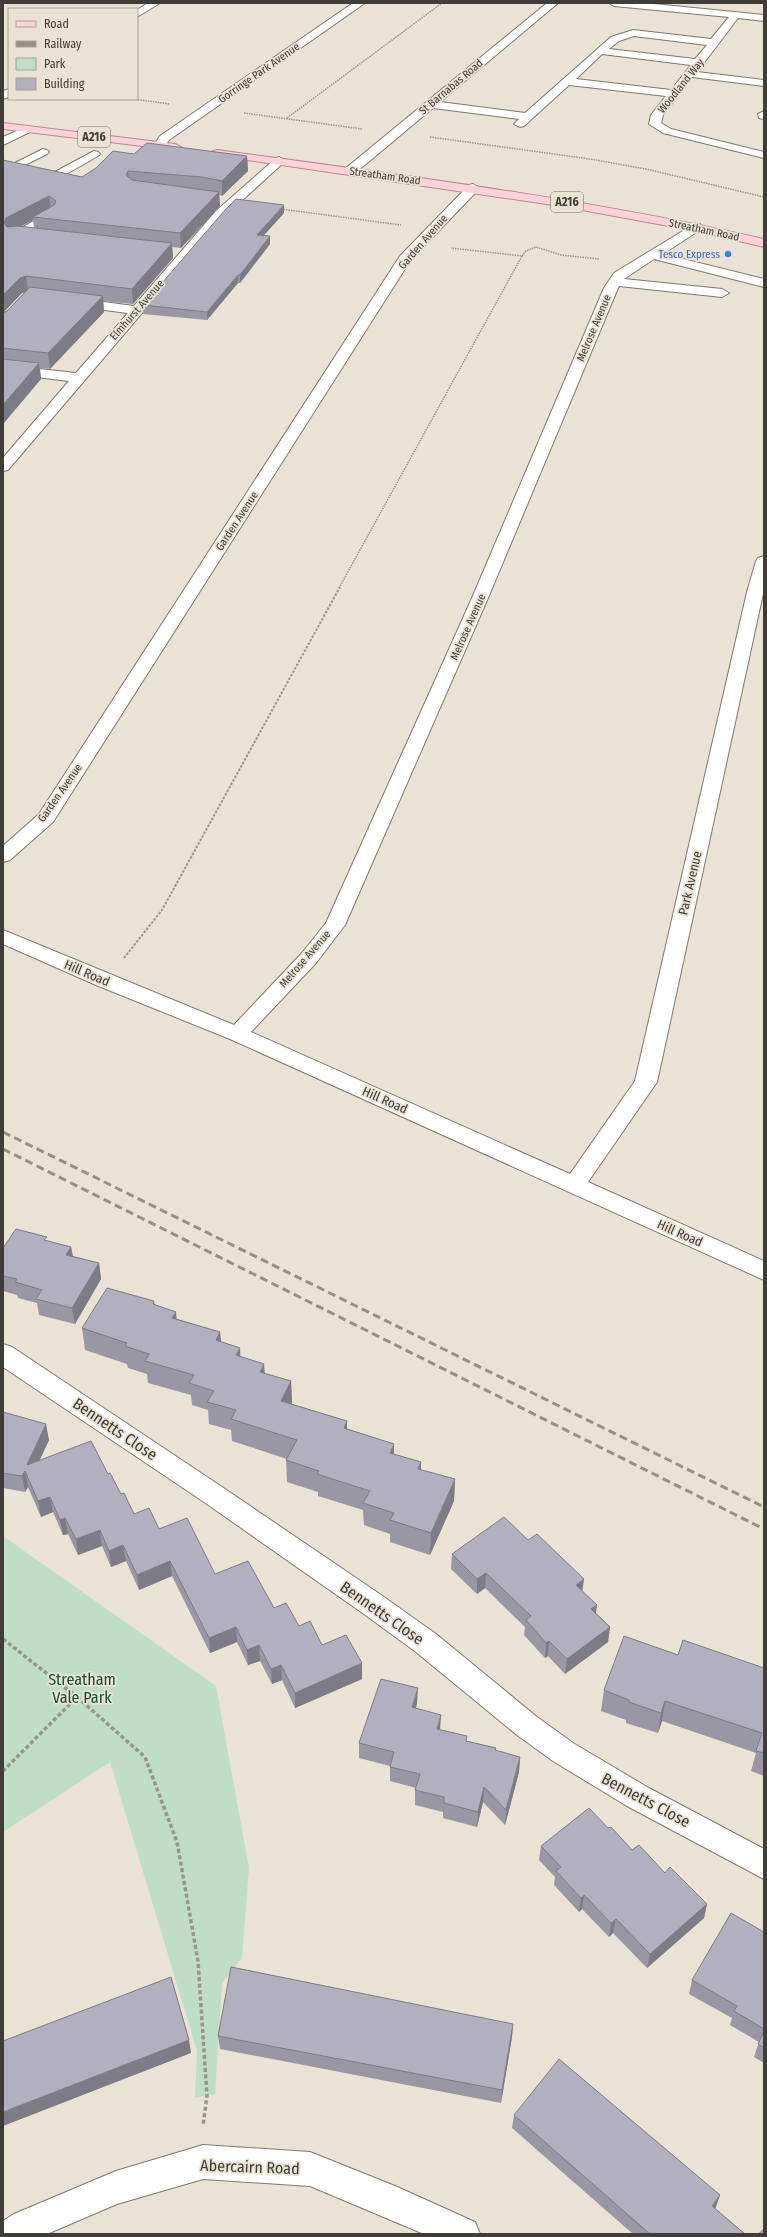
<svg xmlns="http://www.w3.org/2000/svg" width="767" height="2237" viewBox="0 0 767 2237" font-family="'Fira Sans Condensed',sans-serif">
	<rect width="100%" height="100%" fill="#eae2d5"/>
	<path fill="#c0ddc8" d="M3 1536 216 1686 249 1868 242 1958 222 1983 215 2094 195 2098 197 2051 110 1762 3 1832Z"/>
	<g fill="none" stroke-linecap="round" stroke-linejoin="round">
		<defs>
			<path id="minor" d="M148 3H160L137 17V10Z
				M353 3H365L169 140 164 147H156L154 145 160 136Z
				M547 3H558L440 102 525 113 611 37 633 30 711 39 729 17 614 6 609 3H644L764 15V21L738 18 697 72 764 80V86L692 77 663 115 661 123 671 129 764 152V158L663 133 649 124 651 115 666 96 569 85 524 126 520 127 514 124 519 119 433 108 354 174H346L344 171 346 168ZM634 36 707 45 695 59 609 49 619 41ZM602 54 691 65 671 90 576 79Z
				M9 89V97L3 99V91Z
				M764 111V119L759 118 758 114Z
				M28 126 32 127 34 129 32 131 3 145V137Z
				M43 149 47 150 49 152 47 154 21 167H13L11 165Z
				M94 151 98 152 100 154 98 156 61 177 57 178 51 174Z
				M279 157 285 161 283 163 224 217 8 470 3 471V458L69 381 3 373V365L76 373 128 313 73 306 66 302 68 299 73 298 134 306 216 211 275 159Z
				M473 184 479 188 477 191 410 261 53 822 10 860 3 862V846L39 814 400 256 469 185Z
				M50 212 56 216 54 219 3 247V238Z
				M696 223 700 224 702 227 700 230 663 254 764 279V287L654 259 624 279 722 289 729 293 722 297 619 286 618 288 488 598 345 925 316 963 251 1032 570 1174 635 1081 747 592 756 561 758 558 764 556V589L657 1082 588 1182 764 1261V1280L230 1039 96 985 3 944V930L234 1025 302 953 326 923 472 598 604 288 614 273Z
				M3 1344 12 1347 225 1489 384 1597 436 1634 537 1717 573 1743 647 1787 764 1849V1879L627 1806 553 1761 517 1735 416 1652 364 1614 207 1504 3 1367Z
				M203 2145 310 2152 395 2186 475 2222 480 2234H424L310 2186 203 2179 117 2204 47 2234H3V2221L14 2214 116 2171Z"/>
			<path id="major" d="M3 123 175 144 181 147 175 150 3 129Z
				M217 150C400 175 583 198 764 239V247L696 231 560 206 213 155 211 153 213 151Z"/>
		</defs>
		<use href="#minor" stroke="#7f786c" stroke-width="2"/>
		<use href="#major" stroke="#b88991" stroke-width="2"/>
		<path stroke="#9a948b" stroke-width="1.5" stroke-dasharray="1.5 1" stroke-linecap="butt" d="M133 99 170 104
			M244 113 362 129
			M287 118 442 3
			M430 137 590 159 646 169 764 197
			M281 209 401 225
			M522 256 526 251 536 247 561 255 599 259
			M339 588 522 256 451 248"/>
		<path stroke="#9a948b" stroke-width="2" stroke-dasharray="2.5 1.5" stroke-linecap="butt" d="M124 958 162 910 340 587"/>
		<path stroke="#9a948b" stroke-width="3.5" stroke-dasharray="4 2.5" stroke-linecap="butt" d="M3 1639 77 1697 3 1771
			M77 1697 145 1757 177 1842 198 1961 207 2096 203 2126"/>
		<use href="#minor" fill="#fff" fill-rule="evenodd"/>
		<use href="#major" fill="#fbd1da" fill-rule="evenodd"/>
		<path stroke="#969087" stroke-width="3" stroke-dasharray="8 4.5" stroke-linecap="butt" d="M3 1132 764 1507
			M3 1149 764 1529"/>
	</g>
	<path fill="#9997a3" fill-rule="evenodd" d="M134 154 247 156 248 171 222 196 219 195 220 206 181 248 172 247 173 258 133 304 103 301 104 312 50 369 40 368 41 379 3 424V160L82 177ZM33 220 34 228 21 226ZM25 292 7 311 3 312 22 293Z
		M284 213 264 235 270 244 240 283H238L207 320 143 314V305Z
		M47 1241 71 1247 73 1256 99 1263 101 1279 75 1324 39 1315 37 1303 18 1298 17 1295 3 1291V1248Z
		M154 1301 155 1305 177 1319 220 1332 221 1342 265 1374 291 1381 292 1404 347 1421V1429L394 1444V1455L421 1470 455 1479 454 1501 430 1555 390 1542V1534L364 1525 363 1510 318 1496V1492L287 1482 286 1460 287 1459 232 1441 231 1430 209 1424 208 1410 192 1405 191 1395 148 1383 147 1374 128 1368 127 1364 85 1350 82 1328Z
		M3 1412 49 1440 39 1461 108 1474 134 1514 159 1529 215 1574 274 1608 299 1626 362 1679 295 1708 282 1680 272 1684 260 1661 248 1665 237 1642 210 1653 172 1576 139 1590 126 1561 111 1567 102 1546 78 1555 68 1534 63 1535 53 1512 41 1517 28 1487 25 1492 3 1488Z
		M452 1554 583 1592 596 1613 610 1627 608 1642 565 1674 548 1656 545 1658 524 1635 525 1627 485 1588 477 1594 451 1569Z
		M678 1655 764 1668V1776L751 1771 756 1753 662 1721 658 1733 626 1723V1720L601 1711 604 1690Z
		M417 1703 416 1708 440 1730 467 1741 496 1748V1751L520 1757 519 1772 505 1825 483 1802 477 1827 443 1818V1812L415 1805V1790L416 1788 390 1781V1766L359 1758V1743Z
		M608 1828 632 1850 665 1873 707 1904 704 1918 647 1968 613 1933 609 1937 582 1909 579 1912 554 1885 555 1877 539 1860 541 1846Z
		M764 1932V2063L754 2057 759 2042 730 2025 732 2018 689 1994 692 1980Z
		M513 2024 512 2037 501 2103 220 2049 218 2036Z
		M514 2115 716 2207 715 2209 745 2234H633L512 2128Z"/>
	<path fill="#7d7b85" d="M247 156 248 171 222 196V181Z
		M128 171 129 185 126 175Z
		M219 192 220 206 181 248 180 233Z
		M49 196 51 211 33 217V220L8 233 4 223 6 218Z
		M284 205V213L257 243V235Z
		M270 236V244L240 283V275Z
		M172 243 173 258 133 304 132 289Z
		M238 275V283L207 320V312Z
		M26 276 28 292 22 293 3 313V295L20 278Z
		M103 296 104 312 50 369 48 353Z
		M39 363 41 379 3 424V405Z
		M71 1247 74 1263 66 1255Z
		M99 1263 101 1279 75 1324 72 1308Z
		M176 1312 178 1334 172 1318Z
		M220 1332 222 1354 216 1340Z
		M240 1348 241 1370 236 1355Z
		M264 1364 266 1386 260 1372Z
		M291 1381 292 1403 282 1423 281 1401Z
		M347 1421V1443L344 1428Z
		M46 1424 49 1440 30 1481 27 1465Z
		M394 1444V1466L390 1453Z
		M421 1462V1484L418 1469Z
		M25 1471 28 1487 25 1492 22 1476Z
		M455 1479 454 1501 430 1555 431 1533Z
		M50 1497 53 1512 41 1517 38 1501Z
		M65 1518 68 1534 63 1535 60 1520Z
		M100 1530 102 1546 78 1555 76 1539Z
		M123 1545 126 1561 111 1567 109 1551Z
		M170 1561 172 1576 139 1590 137 1575Z
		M486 1573 485 1588 477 1594V1579Z
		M584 1579 582 1594 576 1585Z
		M597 1605 595 1621 591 1609Z
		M236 1627 237 1642 210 1653 209 1638Z
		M610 1627 608 1642 565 1674 567 1659Z
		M549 1641 548 1656 545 1658 546 1643Z
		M259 1645 260 1661 248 1665 247 1650Z
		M362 1663V1679L295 1708V1693Z
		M281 1665 282 1680 272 1684 271 1669Z
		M418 1688 417 1703 412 1722V1707Z
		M665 1701 662 1721 658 1733 661 1713Z
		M441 1715 440 1730 437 1729Z
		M520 1757 519 1772 505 1825 506 1810Z
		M484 1787 483 1802 477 1827 478 1812Z
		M584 1895 582 1909 579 1912 581 1898Z
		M707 1904 704 1918 647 1968 650 1954Z
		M616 1919 613 1933 609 1937 611 1923Z
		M513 2024 512 2037 501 2103 502 2090Z
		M189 2040 191 2053 3 2126V2112Z
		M720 2195 716 2207 708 2218 712 2206Z"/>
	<path fill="#b2b0be" stroke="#7d7b85" d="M147 143 247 156 222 181 202 177 128 171 126 175 132 180 219 192 180 233 33 217 54 205 56 201 49 196 6 218 4 223 7 227 17 226 172 243 132 289 26 276 20 278 3 295V160L82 177 96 168 113 151 134 154Z
		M236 199 284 205 257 235 270 236 240 275H238L207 312 143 305 225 210Z
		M30 287 103 296 48 353 3 348V313L7 311Z
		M3 359 39 363 3 405Z
		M16 1229 47 1237 44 1240 71 1247 66 1255 99 1263 72 1308 36 1299 42 1290 15 1282 17 1279 3 1276V1248Z
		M107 1288 154 1301 153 1304 176 1312 172 1318 220 1332 216 1340 240 1348 236 1355 264 1364 260 1372 291 1381 281 1401 347 1421 344 1428 394 1444 390 1453 421 1462 418 1469 455 1479 431 1533 390 1520 394 1513 363 1503 370 1491 317 1474 319 1471 286 1460 297 1440 231 1419 236 1410 207 1402 214 1391 189 1383 194 1375 145 1361 149 1354 125 1346 127 1343 82 1328Z
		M3 1412 46 1424 27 1465 91 1441 108 1474 110 1473 121 1494 124 1493 134 1514 149 1508 159 1529 187 1518 215 1574 248 1561 274 1608 286 1603 299 1626 310 1621 322 1645 346 1635 362 1663 295 1693 281 1665 271 1669 259 1645 247 1650 236 1627 209 1638 170 1561 137 1575 123 1545 109 1551 100 1530 76 1539 65 1518 60 1520 50 1497 38 1501 25 1471 22 1476 3 1473Z
		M504 1517 528 1540 537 1534 584 1579 576 1585 597 1605 591 1609 610 1627 567 1659 549 1641 546 1643 526 1620 531 1616 486 1573 477 1579 452 1554Z
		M624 1636 678 1655 683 1640 764 1668V1753L756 1751 762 1733 665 1701 661 1713 629 1702V1700L604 1690Z
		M381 1679 418 1688 412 1707 441 1715 437 1729 467 1736 466 1741 496 1748 495 1750 520 1757 506 1810 484 1787 478 1812 444 1803V1797L415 1790 420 1774 390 1767 394 1752 359 1743Z
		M589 1808 608 1828 611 1827 632 1850 639 1845 665 1873 670 1867 707 1904 650 1954 616 1919 611 1923 584 1895 581 1898 556 1871 561 1867 541 1846Z
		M731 1913 764 1932V2029L734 2011 737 2006 692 1980Z
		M231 1967 513 2024 502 2090 218 2036Z
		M171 1977 189 2040 3 2112V2041Z
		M764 2031V2048L758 2044Z
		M559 2059 720 2195 712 2206 745 2234H650L514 2115Z
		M763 2230 764 2231V2234H758Z"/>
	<circle fill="#3f7fe0" stroke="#eae2d5" stroke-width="1.5" cx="728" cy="254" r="4"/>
	<g text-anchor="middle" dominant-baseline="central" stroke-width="3.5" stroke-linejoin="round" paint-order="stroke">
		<g font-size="11" fill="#403c37" stroke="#eae2d5">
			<text transform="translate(259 73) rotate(-35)">Gorringe Park Avenue</text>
			<text transform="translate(681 86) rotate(-51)">Woodland Way</text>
			<text transform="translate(451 87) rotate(-40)">St Barnabas Road</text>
			<text transform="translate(385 176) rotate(8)">Streatham Road</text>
			<text transform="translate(704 230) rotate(12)">Streatham Road</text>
			<text transform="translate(423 242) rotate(-49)">Garden Avenue</text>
			<text transform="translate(137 310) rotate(-49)">Elmhurst Avenue</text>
			<text transform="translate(594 328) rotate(-67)">Melrose Avenue</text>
			<text transform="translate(237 521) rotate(-57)">Garden Avenue</text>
			<text transform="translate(468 627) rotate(-66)">Melrose Avenue</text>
			<text transform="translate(60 793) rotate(-55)">Garden Avenue</text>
			<text transform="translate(305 959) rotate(-49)">Melrose Avenue</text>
		</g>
		<g font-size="11" fill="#366cbe" stroke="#eae2d5" text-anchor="end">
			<text x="720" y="254">Tesco Express</text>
		</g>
		<g fill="#eae2d5" stroke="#736e66" stroke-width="1">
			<rect x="78" y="127" width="32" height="20" rx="3"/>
			<rect x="551" y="192" width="32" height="20" rx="3"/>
		</g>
		<g font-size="12" font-weight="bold" fill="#403c37">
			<text x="94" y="137">A216</text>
			<text x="567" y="202">A216</text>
		</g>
		<g font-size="13" fill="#403c37" stroke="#eae2d5">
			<text transform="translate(690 883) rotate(-77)">Park Avenue</text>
			<text transform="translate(87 973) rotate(23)">Hill Road</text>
			<text transform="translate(385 1100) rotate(24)">Hill Road</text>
			<text transform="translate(680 1233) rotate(24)">Hill Road</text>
		</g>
		<g font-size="16" fill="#403c37" stroke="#eae2d5">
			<text transform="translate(115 1429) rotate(34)">Bennetts Close</text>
			<text transform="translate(382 1613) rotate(35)">Bennetts Close</text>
			<text transform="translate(646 1800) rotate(28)">Bennetts Close</text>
			<text transform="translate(250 2167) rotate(2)">Abercairn Road</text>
		</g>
		<g font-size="16" fill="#14522f" stroke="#eae2d5">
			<text x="82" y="1679">Streatham<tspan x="82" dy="18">Vale Park</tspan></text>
		</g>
	</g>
	<rect width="767" height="2237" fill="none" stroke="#403c37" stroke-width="8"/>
	<rect x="8" y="8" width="130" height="92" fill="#eae2d5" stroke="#a6a096"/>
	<rect x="16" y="21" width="20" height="6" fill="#fbd1da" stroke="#a6a096"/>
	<text x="44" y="28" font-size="12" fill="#403c37">Road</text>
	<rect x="16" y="41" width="20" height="6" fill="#969087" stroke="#a6a096"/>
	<text x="44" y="48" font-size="12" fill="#403c37">Railway</text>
	<rect x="16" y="58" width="20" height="12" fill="#c0ddc8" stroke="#a6a096"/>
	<text x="44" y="68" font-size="12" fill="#403c37">Park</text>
	<rect x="16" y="78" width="20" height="12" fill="#b2b0be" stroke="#a6a096"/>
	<text x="44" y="88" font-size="12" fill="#403c37">Building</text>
</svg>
